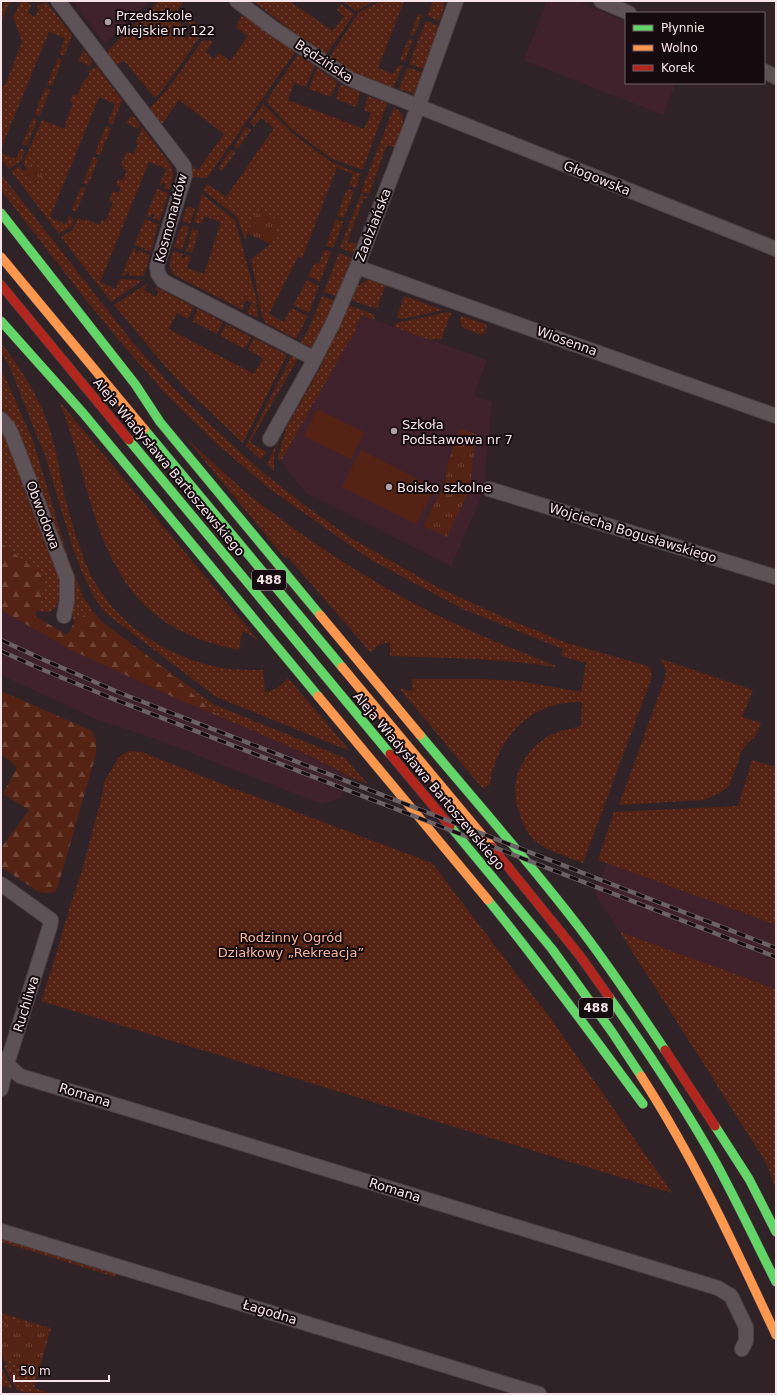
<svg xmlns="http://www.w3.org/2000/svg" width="777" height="1395" viewBox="0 0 777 1395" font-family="'DejaVu Sans',sans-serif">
	<defs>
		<pattern id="grass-dots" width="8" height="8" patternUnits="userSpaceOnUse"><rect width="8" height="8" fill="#542314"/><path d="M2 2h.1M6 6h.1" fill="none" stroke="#6d4336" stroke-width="1.8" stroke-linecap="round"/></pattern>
		<pattern id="forest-firs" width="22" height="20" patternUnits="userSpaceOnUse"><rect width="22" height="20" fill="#542314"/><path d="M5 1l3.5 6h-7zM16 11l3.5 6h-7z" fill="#6d4336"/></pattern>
		<pattern id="park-tufts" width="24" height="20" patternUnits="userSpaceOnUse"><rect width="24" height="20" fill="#542314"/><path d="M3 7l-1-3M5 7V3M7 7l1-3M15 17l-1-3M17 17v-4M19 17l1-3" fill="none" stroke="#6d4336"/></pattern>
	</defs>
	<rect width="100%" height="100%" fill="#302327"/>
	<path fill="#40222c" d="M73 1H150L105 44Z
		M547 1H577L626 22V83H676L663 115 524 60Z
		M361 315 487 360 474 396 492 402 483 493 451 566 306 493 281 461 350 338 352 339Z
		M1 610 69 649 186 703 286 745 340 771 349 777 341 798 322 804 150 737 98 720 1 675Z
		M607 863 776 925V989L620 932 595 894Z"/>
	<path fill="url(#grass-dots)" d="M5 1H10L2 19 1 20V10Z
		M21 1H25L32 5 28 13 35 17 39 9 37 7 39 5 46 2 72 35 64 56 59 54 65 38 49 32 1 149V85L5 86 22 41 13 17Z
		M159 1H184L172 18 183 25 178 32 187 39 195 28 186 22 189 18 198 25 199 38 164 88 155 98 124 61 115 66 107 54 109 49Z
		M253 1H289L333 31 344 16 337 10 341 4 354 14 326 55 307 42Z
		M342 1H375L356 11Z
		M381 1H404L378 68 394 74 398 65 402 66 392 92 327 61 359 12Z
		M433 1H445L440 21 427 16Z
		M418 14 422 15 414 36 410 35Z
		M244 15 293 49 295 52 207 178 190 177 193 167 198 170 224 134 179 100 161 125 149 109 167 90 202 41 210 40 213 42 206 52 214 59 219 53 230 61 248 36 236 27 241 16Z
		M426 21 439 26 424 69 409 64Z
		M408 39 413 40 405 61 400 60Z
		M83 50 92 61 90 66 78 61Z
		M297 56H300L314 65V67L306 87 294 83 288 100 364 129 371 113 364 110 368 96 387 103 363 169H360L332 159 290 128 266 101Z
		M58 58 62 60 52 86H51L47 85Z
		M97 67 122 100 113 124 112 125 108 123 115 104 99 97 50 217 66 224 69 216 74 220 72 226 59 234 11 171 20 166 33 184 44 175 34 163 26 168 23 163 42 120 65 129 66 125 65 124 73 103 70 101 73 94 78 95 84 79 86 80 90 72 87 71Z
		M408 67 423 73 415 94 399 89Z
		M317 68 336 81 337 83 331 97 309 89Z
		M340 85H341L360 92 356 107 336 99Z
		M45 88 49 89 50 91 40 115 39 116 35 114Z
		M263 104 291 132 331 162 360 174 356 188 349 186 353 174 337 168 302 258 298 257 269 314 284 322 291 308 308 316 296 339 266 323 262 316 251 259 271 244 255 214 245 240 237 217 203 190 207 184 226 197 274 128 261 118 254 127 250 122Z
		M394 107C411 116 399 134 395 148L387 145 369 194 361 192Z
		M133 116 140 125 138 129 126 123 130 117Z
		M33 118 36 119 37 121 27 145H22Z
		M106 126 111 128 100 155 95 153Z
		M142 127 170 164C175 172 173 181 169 190L164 188 166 184 162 183 161 186 159 185 166 169 149 162 100 282 116 289 120 279 140 280V282L111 302 61 237 72 230 78 218 85 221 86 219 100 225 102 220 106 221 113 202 109 201 113 191 118 193 121 187 116 185 118 179 123 180 126 172 121 164 126 152 134 154 138 144 136 142Z
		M246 127 251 130 238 149 235 147V145Z
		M21 148 25 151 21 161 9 169 1 159V153L16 159Z
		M231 150 236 152 222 171 219 169V167Z
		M93 157 98 159 88 185 83 183Z
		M1 174 134 344 166 380 201 416 228 441 260 470 303 504 351 538 437 587 505 618 567 643 648 666 651 671 652 677 583 863C568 857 541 849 531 837 527 832 523 824 521 818 518 809 515 800 515 791 515 768 530 747 549 736 558 730 570 729 581 726L582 702C532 700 497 737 490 784L483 789 399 688 406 690 412 691V679H483L519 681 581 692 586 663 561 656 563 649 463 609 371 560 270 489 218 445 165 393 117 338 82 295 1 190Z
		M81 187 86 188 76 212 72 210Z
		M157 189 168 193 160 221 153 218 154 214H151L150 217 146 216Z
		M347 189 354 191 344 218 337 216Z
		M202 194 235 220 256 297 258 318 247 313 252 303 246 300 243 307 244 308 243 310 176 276C167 269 170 261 173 251L183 254 182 257 185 258 187 255 191 256 187 268 204 274 221 222 204 216 202 224 194 222Z
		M361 194 368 197 363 200 347 243H357L354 253 340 248Z
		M187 206 195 208 190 224 182 221Z
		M145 219 158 224 151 252 134 245Z
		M336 219 343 222 333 248 326 246Z
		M182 225 189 227 182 250 174 247Z
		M192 229 199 231 192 253 186 251Z
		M133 248 136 249 135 253 137 254 139 250 150 255 144 276H129L130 273 127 272 125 276 122 275Z
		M324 250 331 252 320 282 308 276 315 263 319 264Z
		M339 253 352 258 337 296 324 292Z
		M307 280 319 286 309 313 293 305Z
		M368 280H373L386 284 377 309 350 300 357 286Z
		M148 283 144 290 156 297 159 292 155 289 156 287 194 307 188 319 177 313 169 329 254 374 263 358 248 350 254 338 287 355 243 443 186 389 164 365 114 305Z
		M322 296 335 301 329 317 314 348 301 343 310 326Z
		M404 296 443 310 402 319 397 317Z
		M348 305 375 315 374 320 361 315 352 339H350L281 461 278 459V456L287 426 319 370Z
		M198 309 223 322 217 334 192 321Z
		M448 312 451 313 441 340 434 338 433 341 394 327 396 323Z
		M461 316 486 324 487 327 484 334 482 335 463 328 460 321Z
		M226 324 251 337 245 349 220 336Z
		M1 343C21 368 39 397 49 427 59 456 61 487 70 516 75 534 85 565 94 581 119 625 164 654 212 666 228 670 247 670 263 670L265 692C276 691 281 685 288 678L350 751 216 697 107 614 95 599 82 572 72 545 45 456 10 368 1 352Z
		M292 355 298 358 250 442 266 452 261 460 246 446Z
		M2 370 33 441 69 560 83 597 92 610 74 623 72 610 13 423 6 412 1 408Z
		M59 401 259 641 247 633 242 632 239 650C222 646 204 642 187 634 92 590 94 485 59 401Z
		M283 431 274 454V471L267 464Z
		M1 432 7 436 56 560 62 588 56 608 49 612 37 611 41 599 45 577 1 543Z
		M185 437C210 460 235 484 262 505 307 539 355 571 404 598 453 625 504 645 556 666L555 667C500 658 445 658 390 656V642L378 645 371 653 287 556 285 558Z
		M661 659 753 690 742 717 761 723 756 736 748 743 741 751 739 760 729 786 720 793 704 800 619 805 665 678 666 671Z
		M156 662 213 704 345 758 368 784 349 777 340 771 286 745 218 716Z
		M128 751 142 752 214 781 432 863 554 1023 672 1193 41 1001 54 961 71 903 82 870 102 796 104 782 119 757Z
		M752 760 776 767V925L598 860 614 812 738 806Z
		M620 932 776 989V1188L765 1161Z
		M1 1237 117 1272 116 1277 1 1242Z
		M1 1313 51 1328 34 1388 52 1394H30L17 1390 4 1366 7 1365 3 1358 8 1353 6 1351 1 1356Z
		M1 1367 13 1389 1 1385Z"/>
	<path fill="url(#forest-firs)" d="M1 543 45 577 41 599 35 616 67 635 74 623 92 610 101 621 156 662 218 716 186 703 69 649 1 610Z
		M1 691 92 731 96 740V754L58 886 55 892 46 893 37 891 1 867V848L29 810 3 794 17 767 1 754Z"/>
	<path fill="url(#park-tufts)" d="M34 162 44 175 33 184 23 171Z
		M262 212 280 221 271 244 248 234 255 214Z
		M460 429 476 434 470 489 447 537 424 526 446 479 447 466Z
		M4 1318 46 1329 47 1335 38 1369 3 1358 1 1355Z"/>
	<path fill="#542314" d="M317 409 364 432 351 459 304 436Z
		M361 450 435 488 416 524 342 487Z"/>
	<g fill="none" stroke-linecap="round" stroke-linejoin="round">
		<defs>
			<path id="street" d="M58 1 184 166 185 175 157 266 158 274 163 281 315 359
				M237 1 273 28 350 79 776 249
				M601 1 629 13
				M764 71 776 77
				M357 267 776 416
				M1 419 8 427 12 435 67 578V600L64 616
				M270 439 311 366 333 323 357 267 418 107 456 1
				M489 489 776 577
				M1 884 51 920 50 926 7 1064 1 1089
				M1 1059 20 1076 718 1288 731 1296 746 1327V1341L742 1349
				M1 1231 539 1394"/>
			<path id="fast" d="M1 213 135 384 160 422 320 615
				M1 321 83 413 318 696
				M144 429 342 667
				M129 440 390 754
				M420 735C475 801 533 866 585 935 613 972 639 1011 665 1050
				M450 826 552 949 612 1032 641 1076
				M488 900C542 966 592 1035 643 1104
				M609 997C647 1050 684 1106 716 1163 737 1202 756 1242 776 1282
				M715 1126 749 1179 776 1232"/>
			<path id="slow" d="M1 257 144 429
				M320 615 420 735
				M342 667 492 847
				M318 696 488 900
				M641 1076C694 1158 735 1247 776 1335"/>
			<path id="jam" d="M1 285 129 440
				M390 754 450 826
				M492 847 580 956 609 997
				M665 1050 715 1126"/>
		</defs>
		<use href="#street" stroke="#4c4043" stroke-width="16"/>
		<use href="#fast" stroke="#4c4043" stroke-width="10"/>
		<use href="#slow" stroke="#4c4043" stroke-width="10"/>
		<use href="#jam" stroke="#4c4043" stroke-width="10"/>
		<use href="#street" stroke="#5d5356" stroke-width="14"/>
		<use href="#fast" stroke="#63d668" stroke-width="9"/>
		<use href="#slow" stroke="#ff974d" stroke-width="9"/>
		<use href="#jam" stroke="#b3261e" stroke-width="9"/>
		<defs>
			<path id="rail" d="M1 640 42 659 120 693 776 948
				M1 651 41 669 116 700 776 957"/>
		</defs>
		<use href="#rail" stroke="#6c6265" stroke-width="4.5"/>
		<use href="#rail" stroke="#160b0e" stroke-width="3" stroke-dasharray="9" stroke-linecap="butt"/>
	</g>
	<g fill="#b1a0a5" stroke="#160b0e" stroke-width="1.5">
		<circle cx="108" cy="22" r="4"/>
		<circle cx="394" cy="431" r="4"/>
		<circle cx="389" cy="487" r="4"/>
	</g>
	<g text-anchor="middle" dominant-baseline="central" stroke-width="4" stroke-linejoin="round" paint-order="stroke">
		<g fill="#160b0e" stroke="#b3a3a7" stroke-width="1">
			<rect x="252" y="570" width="34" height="20" rx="3"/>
			<rect x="579" y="998" width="34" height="20" rx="3"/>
		</g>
		<g font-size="12" font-weight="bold" fill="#f6e4e9">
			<text x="269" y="580">488</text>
			<text x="596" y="1008">488</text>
		</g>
		<g font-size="13" fill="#f6e4e9" stroke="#160b0e" text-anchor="start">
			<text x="116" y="15">Przedszkole<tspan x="116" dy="15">Miejskie nr 122</tspan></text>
			<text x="402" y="424">Szkoła<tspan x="402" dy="15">Podstawowa nr 7</tspan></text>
			<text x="397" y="487">Boisko szkolne</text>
		</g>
		<g font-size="13" fill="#f6e4e9" stroke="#160b0e">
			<text transform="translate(324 61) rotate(33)">Będzińska</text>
			<text transform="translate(597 178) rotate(22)">Głogowska</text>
			<text transform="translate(171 218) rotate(-75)">Kosmonautów</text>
			<text transform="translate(373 225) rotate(-69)">Zaolziańska</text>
			<text transform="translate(567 341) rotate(20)">Wiosenna</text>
			<text transform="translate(169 467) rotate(50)">Aleja Władysława Bartoszewskiego</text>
			<text transform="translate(43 515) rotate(69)">Obwodowa</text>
			<text transform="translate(633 533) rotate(17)">Wojciecha Bogusławskiego</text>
			<text transform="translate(429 781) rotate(50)">Aleja Władysława Bartoszewskiego</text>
			<text transform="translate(26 1004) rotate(-73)">Ruchliwa</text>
			<text transform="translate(85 1095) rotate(17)">Romana</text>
			<text transform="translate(395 1190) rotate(17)">Romana</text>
			<text transform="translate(270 1312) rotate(17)">Łagodna</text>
		</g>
		<g font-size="13" fill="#f9b49e" stroke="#160b0e">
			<text x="291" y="937">Rodzinny Ogród<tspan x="291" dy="15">Działkowy „Rekreacja”</tspan></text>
		</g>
	</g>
	<rect width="777" height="1395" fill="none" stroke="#f6e4e9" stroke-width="4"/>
	<rect x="625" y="12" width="140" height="72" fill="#160b0e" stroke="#706266"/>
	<rect x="633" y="25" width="20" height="6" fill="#63d668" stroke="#706266"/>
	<text x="661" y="32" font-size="12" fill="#f6e4e9">Płynnie</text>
	<rect x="633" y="45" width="20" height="6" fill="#ff974d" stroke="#706266"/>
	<text x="661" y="52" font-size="12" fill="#f6e4e9">Wolno</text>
	<rect x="633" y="65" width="20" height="6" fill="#b3261e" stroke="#706266"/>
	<text x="661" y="72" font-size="12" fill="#f6e4e9">Korek</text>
	<path d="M14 1375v6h95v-6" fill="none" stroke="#f6e4e9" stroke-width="2"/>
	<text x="20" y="1375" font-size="12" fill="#f6e4e9" stroke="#160b0e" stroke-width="3" paint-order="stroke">50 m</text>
</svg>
